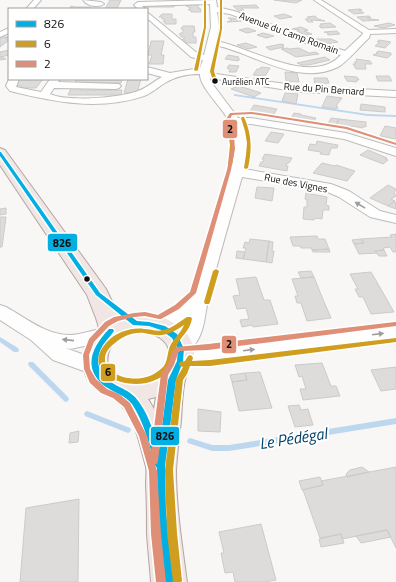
<svg xmlns="http://www.w3.org/2000/svg" width="396" height="582" viewBox="0 0 396 582" font-family="'Titillium Web',sans-serif">
	<rect width="100%" height="100%" fill="#f8f7f6"/>
	<g fill="none" stroke-linecap="round" stroke-linejoin="round">
		<path fill="#bcd7ee" fill-rule="evenodd" d="M234 94 368 114 396 115V117L368 116 235 96H234Z
			M0 337 18 348 19 350 18 352H14L0 342Z
			M29 362H33L68 397 69 399 68 401 66 402 64 401 29 366 28 364Z
			M87 411 130 428 131 430 130 432 128 433 85 416 84 414 85 412Z
			M396 418V424L229 451H212L188 443 187 441 188 439 190 438 212 445H229Z"/>
	</g>
	<path fill="#dddcdb" stroke="#cccbca" d="M110 0H121L117 9H105Z
		M274 0H302L296 3Z
		M175 4 174 7H141L142 5Z
		M188 4H198V8H200L201 12H191V10H188L191 8 186 6Z
		M256 5 259 8H241L244 10 239 11 233 6Z
		M71 6 75 7H91L89 9H69Z
		M360 9 362 10H359L364 13 354 14 348 10Z
		M162 14H172V19H176V24H165V21L163 22 165 19H162V17H159Z
		M284 14 292 17 280 19 274 16Z
		M315 16 318 19 325 21 311 20 313 22H308L305 19H309L307 17Z
		M369 16 371 18H367L370 19 379 20 363 21 357 17Z
		M228 18H232L243 21 229 22H227L232 20Z
		M330 23 336 27 321 28 319 26H322L320 24Z
		M389 23 395 25 383 28 374 26Z
		M183 26H194L195 32H193V37H196V43H185V40H182L185 37H181V35L179 34 183 32V29H181Z
		M301 27 308 30 304 31 312 34 305 35 297 31 299 30 292 29Z
		M248 28 256 31 247 33 239 30Z
		M337 31 340 34 328 35 327 34H329L328 33 324 32Z
		M263 33 267 34 274 36 266 38 257 35Z
		M3 37H8L5 38 9 40 0 47V39Z
		M316 39H331L338 42 329 44Z
		M379 40 391 42 385 48 375 46 380 42H377Z
		M151 41H164L161 55H164L163 64H149L152 55H148Z
		M246 43 257 47 248 49 237 45Z
		M281 44 284 45 282 46 284 47 270 50 266 47Z
		M287 48 289 49 299 48 309 53 315 52 319 54 296 57 281 49Z
		M9 50V55L1 57 6 59 0 60V52Z
		M378 51 391 53V55L387 58 373 55 378 53H376Z
		M228 55 239 57 237 59H240L238 61 225 59Z
		M325 57 330 60 309 65H302L297 63Z
		M356 59 370 61 372 64H365L366 69H356L353 64H356L354 62H357Z
		M229 65 239 66 236 72H229L230 70 227 68Z
		M261 67 270 68 265 76 253 75 257 69H260Z
		M285 72 297 73 299 82 286 81Z
		M344 76 357 77 359 80H356L357 82 347 81Z
		M376 76H389L392 81H378Z
		M314 78H327L329 83 315 84Z
		M19 79H43L36 88H21L22 86H14Z
		M76 79H122L121 83H75Z
		M128 79H141L137 93H124Z
		M72 86H82L80 90H122L121 95H68Z
		M238 86 249 89 261 93 254 97 231 89Z
		M285 93 298 94 296 104 282 101Z
		M327 96 342 98 336 106 338 107 337 109 322 107Z
		M361 104 385 107V112L360 110Z
		M254 105 277 109 272 117 255 114 250 111Z
		M294 113 301 114V115L316 118 314 121 311 120 309 124 290 120Z
		M331 118 339 119 336 125 328 124Z
		M339 119 366 122V127L364 126 363 128 352 126 351 128 336 125Z
		M385 126 396 128V139L380 136Z
		M271 132 284 134 278 143 265 141Z
		M317 141 332 144 338 145 337 148H331L329 155 320 154 321 152 308 150 310 144 316 145Z
		M368 150 387 158 385 159 388 160 383 164 360 155Z
		M265 154 292 158 289 163H287L286 166H288L287 171 259 166 261 162H263L264 160 262 159Z
		M322 163 335 166 336 165 355 171 347 181 313 173Z
		M388 185 396 189 394 193 396 196 391 199 395 201 388 206 370 198Z
		M257 187 274 188 272 201 255 198Z
		M306 193 327 197 326 205 329 206V210H323L322 219 315 218 314 220 303 219 304 207H307V200L305 199Z
		M395 201 396 209 388 206Z
		M6 208V214L0 215V209Z
		M0 217H6L2 247H0Z
		M396 234V252H393L390 247 383 248 384 250 375 251 377 253 359 254 354 244 364 243 361 239 392 237 390 235Z
		M317 236 318 239H325L329 249 312 250 311 248H301L300 246H293L290 237Z
		M250 239 269 241 266 262 243 259 246 248H243L245 242 249 243Z
		M361 239 364 243 354 244 352 240Z
		M269 241 273 242 272 251H274L272 263 266 262Z
		M329 249 330 252H313L312 250Z
		M384 250 387 256H379L375 251Z
		M237 251 245 252 243 259 236 258Z
		M311 271 314 277 301 278 298 272Z
		M371 272 382 291 394 312 371 314 363 297H359L355 289H358L350 274Z
		M256 277 264 300H270L278 324 253 327 252 325 242 327 240 320 249 319 246 308 237 309 233 296 240 295 236 279Z
		M314 277 322 297 331 318 307 321 301 303H297L295 296H298L292 279Z
		M322 363 331 386H336L340 396 303 400 300 389H306L302 376 299 377 295 365Z
		M396 367V389L381 391 371 370Z
		M260 372 272 408 239 411 232 382 247 380 245 373Z
		M245 373 247 380 232 382 230 375Z
		M299 405 301 410 308 409 313 425 295 427 288 406Z
		M198 409 221 412 220 432 198 431Z
		M79 431 78 442 69 443 70 433Z
		M362 467 369 472 347 477 346 474 350 470Z
		M396 467V548L387 530 342 539 341 534 320 538 303 490 323 485 321 481Z
		M320 477 323 485 302 490 299 481Z
		M79 499 78 582H20L26 508Z
		M261 524 276 580 265 582H235L233 572 225 573 221 553H224L219 532Z
		M387 530 391 537 361 543 356 536Z
		M341 534 344 543 321 547 319 539Z"/>
	<g fill="none" stroke-linecap="round" stroke-linejoin="round">
		<defs>
			<path id="minor" d="M34 0H41L33 9H26Z
				M83 0 101 2 104 4C98 8 87 6 83 0Z
				M216 0 217 7 234 11 345 51 362 35 363 33 314 0H321L369 30 396 29V33L370 34 369 38C361 45 346 63 338 67 297 87 254 53 215 45L209 71V73L300 86 396 91V97L300 92 210 78 211 82 238 118H251L346 133 396 148V156L344 139 251 124H242C248 139 246 153 244 169L331 184 349 191 380 211 396 215V223L370 217 339 197 323 190 242 177C231 216 219 256 209 296 204 315 206 332 192 348H209L396 325V339L209 362 182 364 175 361 172 356 174 353 171 348 183 333 188 318 160 332 154 330 151 325C158 312 183 309 192 295 196 289 201 268 203 260 212 231 240 161 234 133 231 114 199 89 200 74 187 74 176 76 165 83 158 87 152 93 144 96 99 111 54 102 10 91L6 86 9 79H19L16 87 41 92 50 79H60L58 82 119 84 121 86 119 88 116 89 54 88 50 94C67 102 120 98 138 91 147 88 154 81 162 77L147 73V67L170 73 200 68 203 60 191 57 147 18V12L197 53 204 55 211 27 210 4 142 6 145 9H138L134 5 138 2ZM217 12 230 14 331 53 341 55C312 87 250 47 216 41L219 27Z
				M9 28V33L0 37V32Z
				M0 305 6 307C26 318 46 335 70 335 85 335 98 326 113 330L115 335 113 340 70 349 65 348 102 361 105 367 102 373 95 375 53 360 31 340 0 320Z"/>
			<path id="major" d="M0 148 5 150 106 289 120 318C127 316 136 313 144 314 164 315 191 327 194 350 195 360 188 367 186 376 182 390 182 406 181 421 179 437 177 454 176 470 176 506 182 546 187 582H151C150 566 148 550 147 534 147 517 147 501 146 485 146 479 147 472 146 467 142 452 138 435 132 420 127 411 118 401 109 396 105 394 100 392 96 389 76 371 80 345 99 328L96 318 87 295 0 165ZM144 331C204 347 142 404 108 367 104 342 122 333 144 331ZM156 397 154 409 148 399Z"/>
		</defs>
		<use href="#minor" stroke="#bdbcbb" stroke-width="2"/>
		<use href="#major" stroke="#b4a6a2" stroke-width="2"/>
		<use href="#minor" fill="#fefefe" fill-rule="evenodd"/>
		<use href="#major" fill="#f0e7e5" fill-rule="evenodd"/>
		<defs>
			<path id="bus-1" d="M0 152H1L100 293 137 321 149 322 165 326 177 334 184 349 183 361 176 380 165 466 166 512 174 582H164L158 512 157 468 155 465C149 444 144 422 132 404 125 395 115 393 106 387 82 369 91 348 109 329H113L114 331C111 336 106 340 103 345 93 361 99 376 114 384 121 388 129 391 135 397 148 412 154 432 159 450L168 380 177 361 178 349 172 338 161 330 149 326 133 325 96 295 0 156Z"/>
			<path id="bus-2" d="M205 0 206 1V27L198 70 196 71 194 70 204 27V1Z
				M220 0H222V29L214 71 217 81 215 82 213 81 210 71 220 29Z
				M242 117H244C252 134 252 150 248 168L246 169 244 168 246 155 247 143 245 131 241 118Z
				M227 125 230 126C235 139 235 151 232 165L230 166 228 165 230 145Z
				M216 269 219 271 210 302 209 304H205L204 302 213 271Z
				M187 317H191L192 319C189 332 182 335 177 345 173 354 174 364 168 371 143 400 73 376 108 341 116 332 133 327 144 329 151 329 156 332 163 330 171 329 179 322 187 317ZM184 325C181 333 174 338 170 346 167 353 168 363 162 368 135 394 83 367 115 343 123 336 133 332 144 333 150 334 156 336 162 335 170 334 177 330 184 325Z
				M396 338V342L210 366H190L187 374 183 380 173 470 177 533 182 581 181 582H173L167 533 165 470 176 379 183 367 180 366 179 364 180 362 185 361 188 356 190 355 192 356 193 358 192 361 210 360Z"/>
			<path id="bus-3" d="M252 112 347 127 396 143V145L346 129 252 114 232 115 229 121 234 135 235 149 231 170 196 293 179 309 161 319H159L145 316 134 317 118 321 109 326 94 342 89 355 90 369 96 379 107 389 119 394 130 403 147 436 151 451 161 374 168 364 172 352 176 347 208 344 395 322H396V326L208 350 180 351 178 353 174 365 168 375 158 461 157 464H155L157 471 161 534 166 582H156L151 534 149 471 139 436 124 407 113 398 101 393 90 383 84 369 83 355 89 339 105 322 114 317 134 313 145 312 158 315 175 305 190 292 227 170 231 149 230 135 225 121 230 113Z"/>
		</defs>
		<use href="#bus-1" stroke="#fff" stroke-width="3"/>
		<use href="#bus-2" stroke="#fff" stroke-width="3"/>
		<use href="#bus-3" stroke="#fff" stroke-width="3"/>
		<use href="#bus-1" fill="#01afe3" fill-rule="evenodd"/>
		<use href="#bus-2" fill="#d09e1f" fill-rule="evenodd"/>
		<use href="#bus-3" fill="#de8f75" fill-rule="evenodd"/>
	</g>
	<defs><path id="oneway-solid" d="M-6-.8H1V-3.2L6.5 0L1 3.2V.8H-6Z"/></defs>
	<g fill="#9f9e9e">
		<use href="#oneway-solid" transform="translate(360 205) rotate(-149)"/>
		<use href="#oneway-solid" transform="translate(378 334) rotate(-7)"/>
		<use href="#oneway-solid" transform="translate(68 340) rotate(-174)"/>
		<use href="#oneway-solid" transform="translate(249 350) rotate(-7)"/>
	</g>
	<g fill="#100f0e" stroke="#fff" stroke-width="1.5">
		<circle cx="215" cy="81" r="3.5"/>
		<circle cx="87" cy="279" r="3.5"/>
	</g>
	<g text-anchor="middle" dominant-baseline="central" stroke-width="4" stroke-linejoin="round" paint-order="stroke">
		<g font-size="9" fill="#100f0e" stroke="#fff" text-anchor="start">
			<text x="222" y="81">Aurélien ATC</text>
		</g>
		<g font-size="10" fill="#100f0e" stroke="#fff">
			<text transform="translate(289 33) rotate(20)">Avenue du Camp Romain</text>
			<text transform="translate(324 89) rotate(4)">Rue du Pin Bernard</text>
			<text transform="translate(296 183) rotate(11)">Rue des Vignes</text>
		</g>
		<g font-size="16" font-style="italic" fill="#00416b" stroke="#fff">
			<text transform="translate(293 438) rotate(-9)">Le Pédégal</text>
		</g>
	</g>
	<g stroke="#fff" stroke-width="1.5">
		<rect x="222" y="119" width="16" height="20" rx="4" fill="#de8f75"/>
		<rect x="47" y="233" width="31" height="19" rx="4" fill="#01afe3"/>
		<rect x="221" y="335" width="16" height="19" rx="4" fill="#de8f75"/>
		<rect x="100" y="363" width="16" height="19" rx="4" fill="#d09e1f"/>
		<rect x="150" y="426" width="30" height="20" rx="4" fill="#01afe3"/>
	</g>
	<g font-size="11" text-anchor="middle" font-weight="bold" fill="#111">
		<text x="230" y="133">2</text>
		<text x="62" y="247">826</text>
		<text x="229" y="348">2</text>
		<text x="108" y="376">6</text>
		<text x="165" y="440">826</text>
	</g>
	<rect x="8" y="8" width="140" height="72" fill="#ffffff" stroke="#9f9f9f"/>
	<rect x="16" y="21" width="20" height="6" fill="#01afe3" stroke="#9f9f9f"/>
	<text x="44" y="28" font-size="12" fill="#100f0e">826</text>
	<rect x="16" y="41" width="20" height="6" fill="#d09e1f" stroke="#9f9f9f"/>
	<text x="44" y="48" font-size="12" fill="#100f0e">6</text>
	<rect x="16" y="61" width="20" height="6" fill="#de8f75" stroke="#9f9f9f"/>
	<text x="44" y="68" font-size="12" fill="#100f0e">2</text>
</svg>
